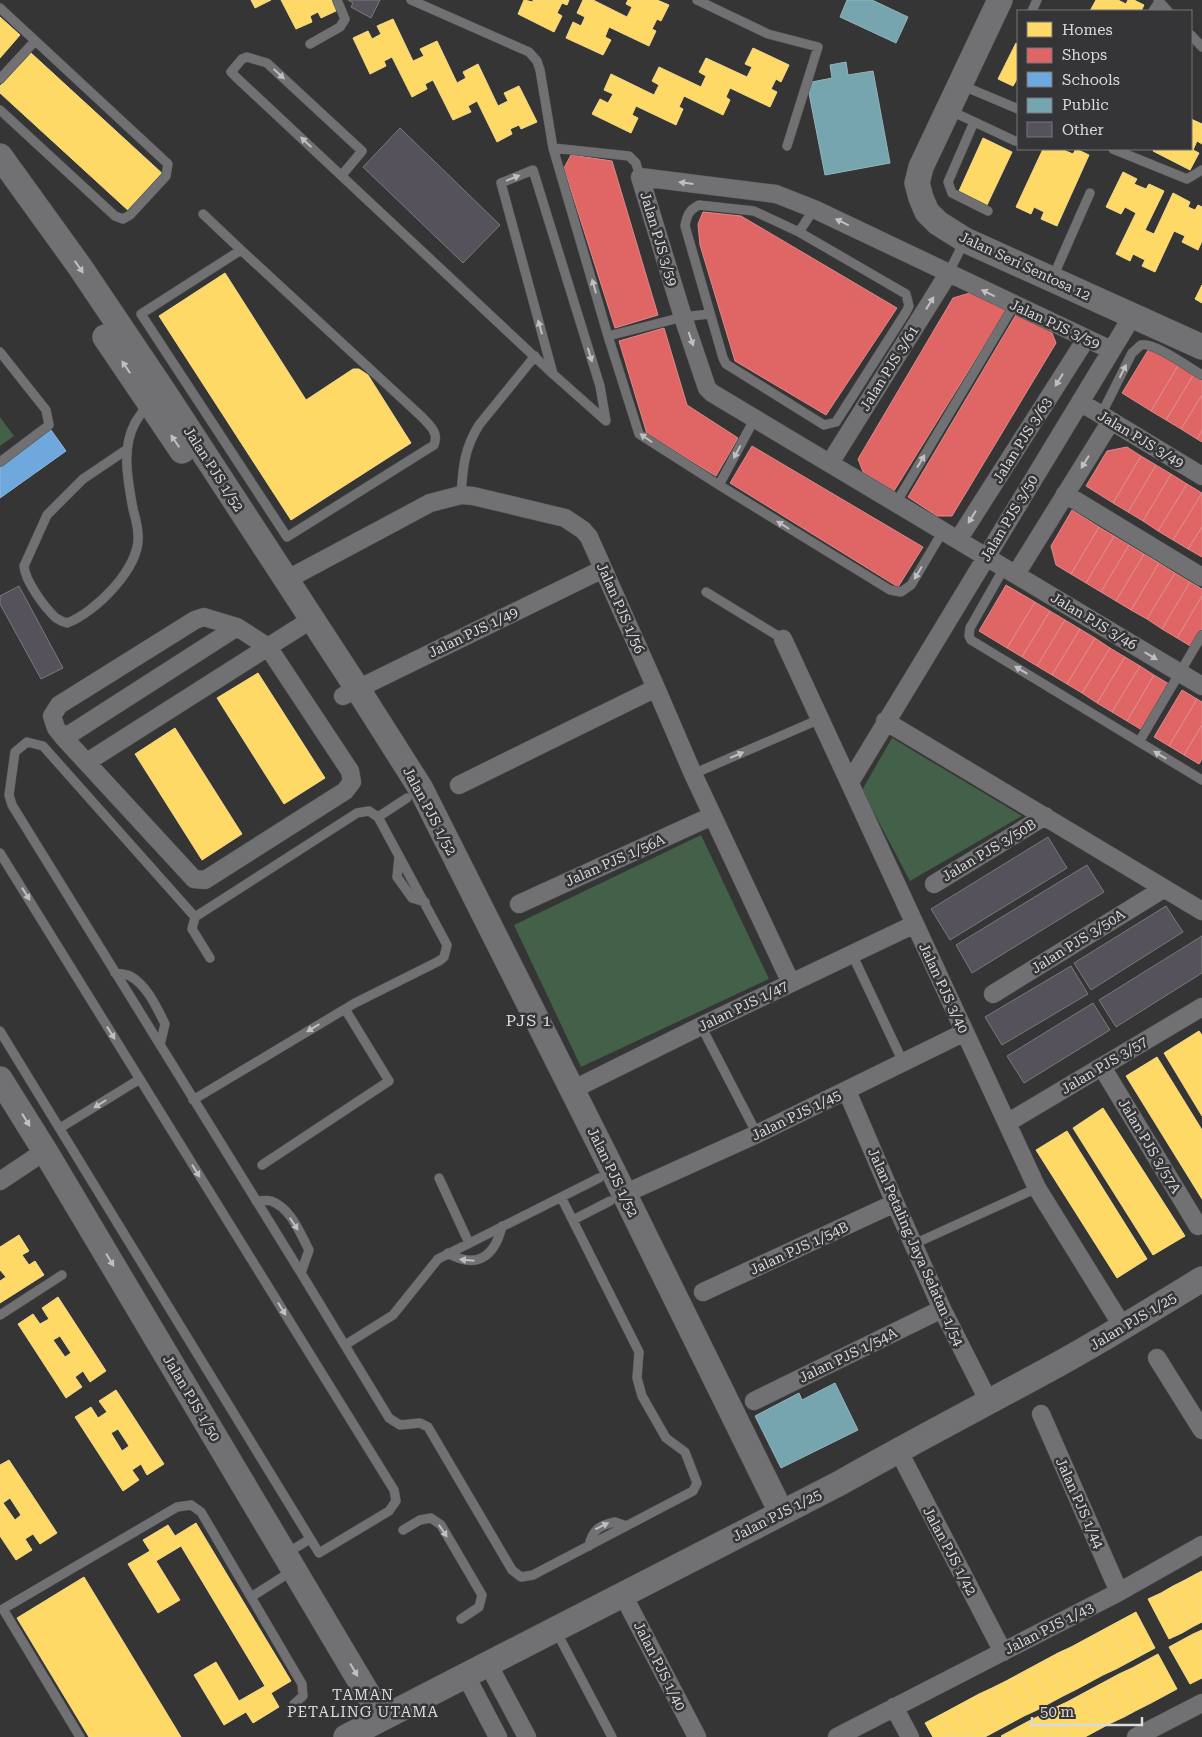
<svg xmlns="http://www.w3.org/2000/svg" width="1202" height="1737" viewBox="0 0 1202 1737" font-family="'Roboto Serif',serif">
	<rect width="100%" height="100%" fill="#353536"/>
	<path fill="#436049" d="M0 417 14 436 0 446Z
		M892 738 1022 816 910 881 862 790Z
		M701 835 769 979 581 1067 514 925Z"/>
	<path fill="#ffd966" stroke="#f4d989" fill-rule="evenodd" d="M251 0H271L255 8Z
		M281 0H333L338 10 321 18 318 12 310 16 312 22 296 29Z
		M524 0 533 2V0H569L567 5 562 3 557 13 562 16 554 32 518 14Z
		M583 0H593L627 17 632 7 626 4 628 0H657L669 5 661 21 657 19 652 29 656 31 649 46 609 27 605 37 611 40 603 55 566 38 573 22 581 26 585 17 577 13Z
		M1096 0H1118L1126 4 1128 0H1134L1144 5 1141 11H1090Z
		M0 17 20 35 0 58Z
		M393 19 413 61 424 56 420 49 437 41 457 83 466 78 463 72 478 64 498 106 508 101 504 93 519 86 537 122 521 129 519 125 510 129 512 134 497 142 477 101 468 106 471 112 453 120 433 80 425 84 427 89 412 97 392 57 384 61 386 66 370 74 353 38 368 31 372 39 381 34 377 26Z
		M1016 43 1018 45V79H1017L1013 86 998 79Z
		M753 48 789 65 781 82 776 79 771 89 777 92 770 107 730 88 726 97 730 100 723 115 684 96 679 107 683 109 676 125 636 106 632 115 638 118 631 133 592 114 600 99 608 103 613 94 604 90 611 74 654 95 659 85 652 81 659 67 701 87 706 76 699 72 706 58 747 77 752 67 745 64Z
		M31 53 165 176 131 213 0 93V86Z
		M1191 119 1202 124V144L1197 141 1193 150 1199 153 1190 170 1153 151 1154 149H1191Z
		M983 138 1012 152 987 205 959 191Z
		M1043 149H1061L1073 154 1076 149 1089 155 1057 226 1041 219 1044 212 1034 207 1031 214 1016 207Z
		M1123 172 1137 179 1134 184 1146 189 1149 184 1164 191 1145 230 1154 234 1173 193 1190 202 1188 207 1195 210 1198 205 1202 207V241L1198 250 1182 242 1185 236 1174 231 1155 272 1142 266 1145 260 1133 254 1130 261 1116 254 1136 213 1125 207 1121 214 1106 207Z
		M225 273 306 400 353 369H359L368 375 411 443 291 520 159 316Z
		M1202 285V303L1195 299Z
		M258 673 325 778 284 804 217 698Z
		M175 728 242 834 202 860 135 754Z
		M1199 1031 1202 1035V1116L1164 1053Z
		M1157 1057 1202 1130V1199L1126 1076Z
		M1103 1108 1185 1236 1153 1255 1073 1128Z
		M1067 1131 1147 1259 1117 1278 1036 1150Z
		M19 1235 29 1251 22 1255 29 1265 35 1261 44 1275 0 1303V1281L6 1277 0 1270V1247Z
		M58 1297 106 1371 90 1382 83 1371 75 1377 82 1387 66 1398 18 1324 33 1314 40 1324 49 1319 42 1308ZM60 1336 71 1353 65 1357 53 1340Z
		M116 1390 164 1464 147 1475 141 1464 132 1470 139 1480 123 1491 75 1417 91 1407 98 1418 107 1412 99 1401ZM118 1429 129 1446 122 1451 111 1433Z
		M9 1460 57 1533 40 1544 33 1534 25 1539 32 1550 16 1560 0 1536V1465ZM10 1498 21 1515 15 1520 3 1503Z
		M196 1523 291 1681 271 1693 279 1707 253 1723 246 1712 224 1725 194 1675 216 1662 239 1701 265 1686 181 1546 156 1561 180 1600 158 1613 128 1564 150 1551 143 1540 168 1525 175 1536Z
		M1202 1571V1585L1196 1574Z
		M1196 1574 1202 1585V1614L1185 1580Z
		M84 1577 181 1737H89L17 1618Z
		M1185 1580 1202 1614V1622L1194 1626 1173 1586Z
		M1173 1586 1194 1626 1182 1633 1161 1593Z
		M1161 1593 1182 1633 1169 1639 1148 1599Z
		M1136 1612 1155 1648 1142 1655 1123 1619Z
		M1123 1619 1142 1655 1129 1662 1110 1626Z
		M1110 1626 1129 1662 1116 1669 1097 1633Z
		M1202 1630V1652L1193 1634Z
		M1097 1633 1116 1669 1103 1675 1084 1640Z
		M1193 1634 1202 1652V1678L1190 1684 1169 1647Z
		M1084 1640 1103 1675 1090 1682 1071 1647Z
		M1071 1647 1090 1682 1077 1689 1058 1653Z
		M1058 1653 1077 1689 1063 1696 1045 1660Z
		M1158 1654 1177 1689 1164 1696 1145 1661Z
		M1045 1660 1063 1696 1050 1703 1032 1667Z
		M1145 1661 1164 1696 1151 1703 1132 1668Z
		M1032 1667 1050 1703 1037 1710 1019 1674Z
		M1132 1668 1151 1703 1137 1710 1119 1674Z
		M1019 1674 1037 1710 1024 1716 1006 1681Z
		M1119 1674 1137 1710 1124 1717 1106 1681Z
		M1006 1681 1024 1716 1011 1723 992 1688Z
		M1106 1681 1124 1717 1111 1723 1093 1688Z
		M992 1688 1011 1723 998 1730 979 1694Z
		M1093 1688 1111 1723 1098 1730 1080 1695Z
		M979 1694 998 1730 985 1737 966 1701Z
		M1080 1695 1098 1730 1085 1737 1067 1702Z
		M966 1701 985 1737H968L953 1708Z
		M1067 1702 1085 1737H1068L1054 1708Z
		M953 1708 968 1737H952L940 1715Z
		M1054 1708 1068 1737H1052L1041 1715Z
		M940 1715 952 1737H933L925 1723Z
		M1041 1715 1052 1737H1035L1027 1722Z
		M1027 1722 1035 1737H1018L1014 1729Z
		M1014 1729 1018 1737H1002L1001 1736Z"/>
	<path fill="#e06666" stroke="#de8889" d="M571 155 612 161 658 315 615 328 564 168Z
		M703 212 741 216 897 308 826 415 735 361 700 245 698 224Z
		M970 293 1006 310 894 491 863 472 858 459 953 298Z
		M1017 313 1050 328 1056 343 952 516H937L908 497Z
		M664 328 687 405 738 438 716 476 647 434 619 341Z
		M1150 347 1179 364 1151 411 1122 393Z
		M1179 364 1194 374 1166 420 1151 411Z
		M1194 374 1202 378V395L1181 429 1166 420Z
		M1202 395V430L1197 439 1181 429Z
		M1202 430V442L1197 439Z
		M752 446 923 547 898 587 730 483Z
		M1127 447 1141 456 1113 503 1086 486 1107 451Z
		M1141 456 1156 465 1128 512 1113 503Z
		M1156 465 1171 474 1143 521 1128 512Z
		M1171 474 1187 484 1158 531 1143 521Z
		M1187 484 1202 493 1173 540 1158 531Z
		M1202 493V527L1188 549 1173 540Z
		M1072 510 1099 527 1071 574 1056 565 1051 546Z
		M1099 527 1114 536 1086 583 1071 574Z
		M1202 527V557L1188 549Z
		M1114 536 1129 545 1101 592 1086 583Z
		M1129 545 1144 554 1116 601 1101 592Z
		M1144 554 1159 563 1131 610 1116 601Z
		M1159 563 1175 573 1147 619 1131 610Z
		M1175 573 1190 582 1162 629 1147 619Z
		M1190 582 1202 589V596L1177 638 1162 629Z
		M1006 585 1035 602 1007 648 979 631Z
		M1202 596V630L1192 647 1177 638Z
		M1035 602 1050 611 1022 657 1007 648Z
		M1050 611 1065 620 1037 666 1022 657Z
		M1065 620 1080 629 1052 675 1037 666Z
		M1080 629 1095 638 1067 684 1052 675Z
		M1095 638 1110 648 1082 693 1067 684Z
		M1110 648 1125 657 1097 703 1082 693Z
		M1125 657 1140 666 1112 712 1097 703Z
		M1140 666 1154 675 1127 721 1112 712Z
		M1154 675 1169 684 1142 730 1127 721Z
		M1182 690 1197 699 1169 746 1154 737Z
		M1197 699 1202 702V725L1184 755 1169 746Z
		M1202 725V759L1199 764 1184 755Z"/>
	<path fill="#6fa8dc" stroke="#8fb7dc" d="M51 430 66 451 0 498V467Z"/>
	<path fill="#76a5af" stroke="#94b5bc" d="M847 0H872L908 17 896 43 840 17Z
		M846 62 848 75 873 71 890 163 825 175 807 83 832 78 830 65Z
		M835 1383 858 1430 781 1468 755 1416 799 1393 802 1400Z"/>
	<path fill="#55525b" stroke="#79797a" d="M348 0H380L371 18 351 7 353 3Z
		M400 128 500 225 463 263 363 167Z
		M19 586 63 668 41 679 0 604V596Z
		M1048 837 1067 868 950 940 931 909Z
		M1087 865 1104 892 972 973 956 945Z
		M1166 906 1183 932 1091 990 1074 963Z
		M1202 936V973L1116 1027 1099 1000Z
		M1071 966 1088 994 1002 1045 985 1017Z
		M1093 1003 1110 1030 1024 1083 1007 1056Z"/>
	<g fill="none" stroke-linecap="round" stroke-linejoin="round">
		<defs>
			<path id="lane" d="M411 0 529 52 537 61 540 70 553 148
				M697 0 768 34 818 47 787 146
				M1158 0 1168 11
				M0 8 168 164 166 176 130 215 123 219 115 216 0 110
				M1032 11 1037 0
				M1153 11 1159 2
				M1191 35 1202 47
				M310 44 340 27 345 19 337 0
				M0 79 35 41
				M961 85 1018 109
				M949 110 1015 141
				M974 122 948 182 952 193 988 211
				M1113 149 1187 179 1202 170
				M342 175 362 151 267 63 247 57 242 59 231 72 237 78 553 374 606 421 600 386 533 170 501 183 553 374
				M640 177 636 163 629 156 553 148 608 336 639 434 719 485 890 590 901 592 911 585 943 531
				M699 205 754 211 799 232 906 294 909 306 906 312 836 422 824 425 726 364 723 358 685 226C687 215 689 210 699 205Z
				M203 214 241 250
				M799 232 814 209
				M241 250 422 417C430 426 439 432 434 445L287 537 141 314Z
				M948 274 965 240
				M1053 277 1090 193
				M608 336 683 317 709 314
				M0 352 46 410 49 425 0 462
				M1101 415 1132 353C1135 351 1138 347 1141 345 1153 341 1191 369 1202 375
				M126 450 83 479 47 515 24 566C25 581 45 608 56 618 59 620 63 622 67 623 95 613 141 567 138 535 138 526 135 517 133 509 128 481 121 449 135 423 139 416 144 410 148 404
				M719 485 755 418
				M461 495C463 467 464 449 479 425L535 356
				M896 503 1014 305
				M1004 568 970 628 969 636 971 640 1202 780
				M706 592 783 639
				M1139 742 1202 635
				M693 774 820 719
				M378 817 407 798
				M0 853 394 1490 396 1501 389 1511 319 1553 0 1031
				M399 857 397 877 412 898 425 902
				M195 917 43 746 27 742 15 752 9 795 12 805 301 1273 389 1418 400 1425 420 1423 428 1427 512 1570 521 1577 533 1575 693 1491 697 1483 685 1452 666 1438 642 1396 637 1378 639 1352 561 1197
				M852 954 903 1062
				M115 973C120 974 126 974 130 976 147 985 157 1008 165 1024L160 1045
				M701 1026 757 1134
				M193 1100 355 1003 439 961 444 957 447 945 378 817 369 811 357 813 195 917 192 929 210 958
				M60 1128 140 1079
				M262 1165 389 1081 345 1009
				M439 1178 469 1243
				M256 1201C261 1201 267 1200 271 1201 291 1208 300 1233 309 1250L301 1273
				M573 1220 610 1201
				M914 1244 1037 1188
				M448 1253C477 1270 495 1256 502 1226
				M0 1315 62 1275
				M345 1345 393 1315 438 1259 599 1178
				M403 1530 420 1520 431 1518 441 1525 482 1595 479 1607 461 1619
				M589 1546C592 1530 600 1525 615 1522L626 1526
				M287 1553 310 1539
				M251 1597 292 1571
				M556 1631 612 1737
				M80 1737 3 1609 177 1507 191 1505 201 1512 302 1684 303 1696 294 1704"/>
			<path id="street" d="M1111 350 814 209 776 194 640 177 683 317 707 388 712 393 1202 686
				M1080 402 1202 476
				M830 463 948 274
				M1065 494 1202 577
				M958 540 1086 339
				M1016 574 1111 421
				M286 580 430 503 461 495 473 496 565 518 583 530 589 537 656 688 693 774 791 983
				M783 639 1037 1188 1123 1327
				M343 696 603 569
				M885 721 1202 911
				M64 738 56 728 52 716 59 705 195 620 204 617 237 627 268 647 350 771 352 782 345 791 205 880 194 879 64 738 237 627
				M87 762 312 619
				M850 782 1133 315
				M459 785 656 688
				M934 884 1045 816
				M519 904 712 816
				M993 994 1163 889
				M1102 1067 1198 1226
				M572 1090 701 1026 915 924
				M847 1091 895 1203 942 1309 989 1402
				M1007 1123 1202 1007
				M0 1181 45 1151
				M624 1194 757 1134 965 1032
				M703 1292 895 1203
				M1157 1358 1202 1430
				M754 1401 942 1309
				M1041 1414 1119 1592
				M898 1450 1003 1652
				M623 1595 697 1737
				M488 1664 527 1737
				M466 1676 498 1737
				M894 1707 910 1737
				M837 1737 1119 1592 1202 1545
				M1136 1737 1202 1703"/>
			<path id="secondary" d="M1000 0 921 167 917 183 921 198 927 212 938 223 965 240 1202 347
				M0 156 80 267 164 392 357 688 421 789 613 1171 781 1512
				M105 337 182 451
				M0 1079 45 1151 382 1718
				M346 1737 840 1483C907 1445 976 1409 1044 1372 1098 1343 1150 1311 1202 1279"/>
		</defs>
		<use href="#lane" stroke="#535254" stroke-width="10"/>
		<use href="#street" stroke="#535254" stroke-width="19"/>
		<use href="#secondary" stroke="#535254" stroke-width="26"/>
		<use href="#lane" stroke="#717072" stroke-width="9"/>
		<use href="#street" stroke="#717072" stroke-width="18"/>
		<use href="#secondary" stroke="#717072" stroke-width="25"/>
	</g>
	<defs><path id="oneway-solid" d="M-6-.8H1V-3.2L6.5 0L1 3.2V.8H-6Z" transform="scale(1.25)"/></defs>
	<g fill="#c0bfc1">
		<use href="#oneway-solid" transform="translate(279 74) rotate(43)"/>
		<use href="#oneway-solid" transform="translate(306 142) rotate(-137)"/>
		<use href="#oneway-solid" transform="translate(513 178) rotate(-22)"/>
		<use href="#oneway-solid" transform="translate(686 183) rotate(-173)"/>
		<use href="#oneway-solid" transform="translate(842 222) rotate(-154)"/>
		<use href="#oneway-solid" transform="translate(79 267) rotate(55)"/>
		<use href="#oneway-solid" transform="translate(594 286) rotate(-106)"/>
		<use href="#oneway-solid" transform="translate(988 293) rotate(-154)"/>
		<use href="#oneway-solid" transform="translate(930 303) rotate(-58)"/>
		<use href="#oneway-solid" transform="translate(540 327) rotate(-106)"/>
		<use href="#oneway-solid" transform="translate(691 339) rotate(71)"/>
		<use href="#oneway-solid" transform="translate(590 355) rotate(73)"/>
		<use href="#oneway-solid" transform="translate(126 367) rotate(-124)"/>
		<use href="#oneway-solid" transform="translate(1123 371) rotate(-63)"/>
		<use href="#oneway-solid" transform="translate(1059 380) rotate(122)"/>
		<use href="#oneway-solid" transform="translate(646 438) rotate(-145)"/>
		<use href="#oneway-solid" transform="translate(175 441) rotate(-124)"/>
		<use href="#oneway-solid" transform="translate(737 452) rotate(118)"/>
		<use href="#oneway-solid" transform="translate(921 461) rotate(-59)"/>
		<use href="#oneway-solid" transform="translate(1085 462) rotate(122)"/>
		<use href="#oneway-solid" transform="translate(972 517) rotate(122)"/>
		<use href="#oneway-solid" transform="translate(783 525) rotate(-148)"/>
		<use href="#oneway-solid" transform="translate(918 573) rotate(121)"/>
		<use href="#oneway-solid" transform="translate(1151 656) rotate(31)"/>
		<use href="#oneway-solid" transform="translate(1021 670) rotate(-149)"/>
		<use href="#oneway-solid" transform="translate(737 755) rotate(-23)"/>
		<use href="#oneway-solid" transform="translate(1160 755) rotate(-149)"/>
		<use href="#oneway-solid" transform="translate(26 894) rotate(58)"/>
		<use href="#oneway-solid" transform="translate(313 1028) rotate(149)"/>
		<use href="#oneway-solid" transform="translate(111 1033) rotate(58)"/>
		<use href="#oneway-solid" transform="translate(100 1104) rotate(148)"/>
		<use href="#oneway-solid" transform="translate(26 1120) rotate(58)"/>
		<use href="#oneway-solid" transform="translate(196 1171) rotate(58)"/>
		<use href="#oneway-solid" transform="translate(294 1224) rotate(56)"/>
		<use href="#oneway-solid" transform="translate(110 1260) rotate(59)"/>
		<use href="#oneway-solid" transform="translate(467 1260) rotate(-175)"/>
		<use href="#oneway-solid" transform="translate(282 1309) rotate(58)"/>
		<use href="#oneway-solid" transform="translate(602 1526) rotate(-26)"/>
		<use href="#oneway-solid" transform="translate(443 1531) rotate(56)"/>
		<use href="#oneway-solid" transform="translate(354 1670) rotate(59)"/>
	</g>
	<g text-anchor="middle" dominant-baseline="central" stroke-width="5" stroke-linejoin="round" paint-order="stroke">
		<g font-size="14" fill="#dad9db" stroke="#353437">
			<text transform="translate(659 239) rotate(73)">Jalan PJS 3/59</text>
			<text transform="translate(1025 266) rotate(25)">Jalan Seri Sentosa 12</text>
			<text transform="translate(1055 324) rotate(25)">Jalan PJS 3/59</text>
			<text transform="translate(889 368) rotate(-58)">Jalan PJS 3/61</text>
			<text transform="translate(1141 439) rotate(31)">Jalan PJS 3/49</text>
			<text transform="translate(1022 440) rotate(-58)">Jalan PJS 3/63</text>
			<text transform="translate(214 469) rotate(57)">Jalan PJS 1/52</text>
			<text transform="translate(1009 518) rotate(-59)">Jalan PJS 3/50</text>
			<text transform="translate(621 608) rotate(66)">Jalan PJS 1/56</text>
			<text transform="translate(1094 621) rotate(31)">Jalan PJS 3/46</text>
			<text transform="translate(473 632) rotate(-26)">Jalan PJS 1/49</text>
			<text transform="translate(430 811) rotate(62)">Jalan PJS 1/52</text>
			<text transform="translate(989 850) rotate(-31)">Jalan PJS 3/50B</text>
			<text transform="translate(615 860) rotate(-24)">Jalan PJS 1/56A</text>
			<text transform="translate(1078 941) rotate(-32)">Jalan PJS 3/50A</text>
			<text transform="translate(944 988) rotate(65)">Jalan PJS 3/40</text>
			<text transform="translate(743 1006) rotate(-26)">Jalan PJS 1/47</text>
			<text transform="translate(1104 1065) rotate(-31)">Jalan PJS 3/57</text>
			<text transform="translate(796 1115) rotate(-26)">Jalan PJS 1/45</text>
			<text transform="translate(1150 1146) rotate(59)">Jalan PJS 3/57A</text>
			<text transform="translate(613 1172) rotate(64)">Jalan PJS 1/52</text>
			<text transform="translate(916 1247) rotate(66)">Jalan Petaling Jaya Selatan 1/54</text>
			<text transform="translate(799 1248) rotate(-25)">Jalan PJS 1/54B</text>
			<text transform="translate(1133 1321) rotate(-31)">Jalan PJS 1/25</text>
			<text transform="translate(848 1355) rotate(-26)">Jalan PJS 1/54A</text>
			<text transform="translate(192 1398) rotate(59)">Jalan PJS 1/50</text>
			<text transform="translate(1080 1503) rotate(66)">Jalan PJS 1/44</text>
			<text transform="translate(777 1515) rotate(-27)">Jalan PJS 1/25</text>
			<text transform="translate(950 1551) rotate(62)">Jalan PJS 1/42</text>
			<text transform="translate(1049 1628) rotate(-27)">Jalan PJS 1/43</text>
			<text transform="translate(660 1666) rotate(63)">Jalan PJS 1/40</text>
		</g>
		<g font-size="15" letter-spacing="1" fill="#dad9db" stroke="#353437">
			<text x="363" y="1695">TAMAN<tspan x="363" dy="17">PETALING UTAMA</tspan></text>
		</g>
		<g font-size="16" letter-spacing="1" fill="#dad9db" stroke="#353437">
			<text x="529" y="1020">PJS 1</text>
		</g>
	</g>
	<rect x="1017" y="10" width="175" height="140" fill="#353437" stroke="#777679"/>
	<rect x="1027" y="22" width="25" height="15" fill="#ffd966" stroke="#777679"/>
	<text x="1062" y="35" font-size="15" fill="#dad9db">Homes</text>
	<rect x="1027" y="48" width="25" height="15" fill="#e06666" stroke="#777679"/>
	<text x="1062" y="60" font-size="15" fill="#dad9db">Shops</text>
	<rect x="1027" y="72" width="25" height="15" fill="#6fa8dc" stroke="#777679"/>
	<text x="1062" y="85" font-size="15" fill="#dad9db">Schools</text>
	<rect x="1027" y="98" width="25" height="15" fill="#76a5af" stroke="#777679"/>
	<text x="1062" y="110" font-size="15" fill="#dad9db">Public</text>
	<rect x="1027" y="122" width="25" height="15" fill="#55525b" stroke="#777679"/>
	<text x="1062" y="135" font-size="15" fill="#dad9db">Other</text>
	<path d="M1032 1717v8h110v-8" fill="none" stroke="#dad9db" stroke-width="2.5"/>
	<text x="1040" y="1717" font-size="15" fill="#dad9db" stroke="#353437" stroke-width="4" paint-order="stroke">50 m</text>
</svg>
